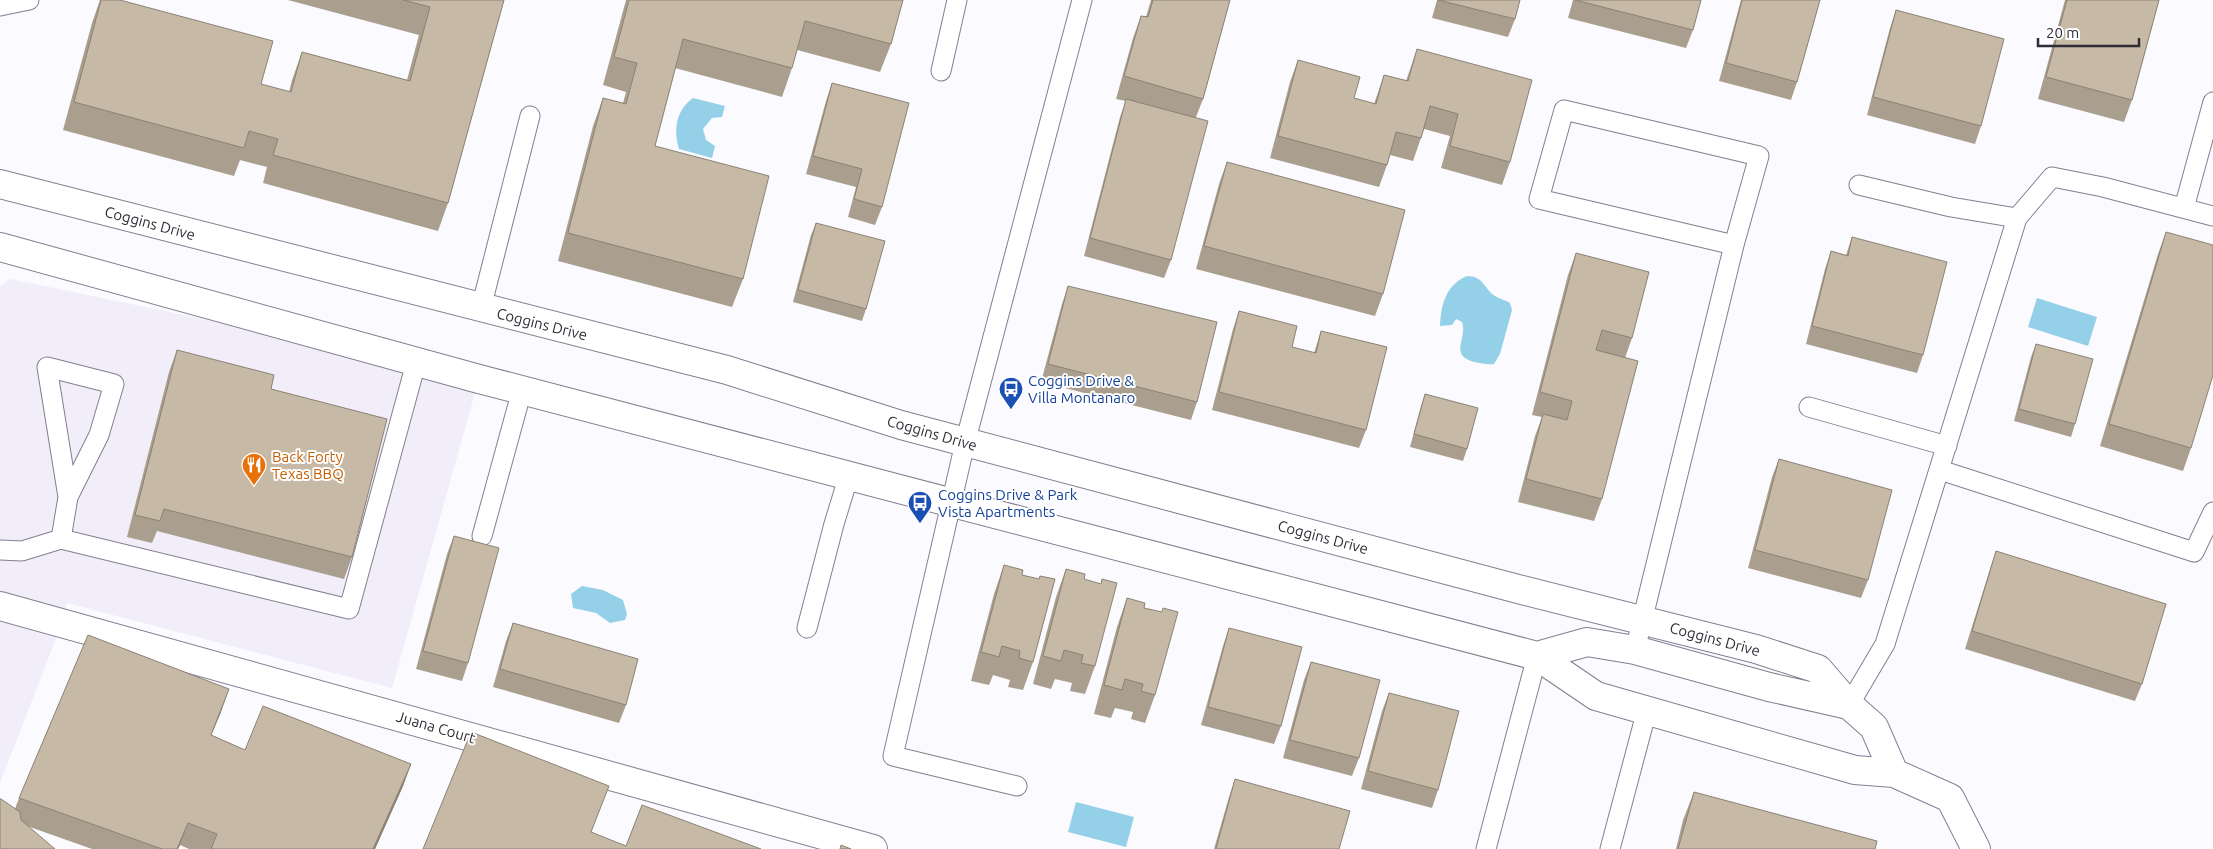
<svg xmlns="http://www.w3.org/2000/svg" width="2213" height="849" viewBox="0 0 2213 849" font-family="Ubuntu,sans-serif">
	<rect width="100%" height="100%" fill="#fbfaff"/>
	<path fill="#f1edf9" d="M10 279 416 363 479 379 392 688 67 603 62 623 0 783V286Z"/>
	<path fill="#94d1e8" d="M693 98 725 106 722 117 712 118 703 129 706 140 715 146 712 158 679 149C673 130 676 110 693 98Z
		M1467 276C1484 276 1484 289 1495 296 1500 299 1505 300 1510 303L1512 310 1500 354 1494 364C1487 365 1481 363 1474 362 1448 355 1468 338 1462 322L1456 319 1452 325 1440 326C1441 304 1446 285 1467 276Z
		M2037 298 2097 317 2088 346 2028 327Z
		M582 586 603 590 623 600 627 614 625 620 610 623 596 613 573 608 571 594Z
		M1076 802 1134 817 1126 847 1068 832Z"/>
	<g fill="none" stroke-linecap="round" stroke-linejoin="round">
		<defs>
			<path id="service" d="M0 6 29 0
				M941 71 957 0
				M1859 185 1951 207 2017 218
				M2184 208 2213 102
				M481 308 530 116
				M1809 407 1947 446
				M1940 470 2194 552 2213 512
				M482 536 522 390
				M61 539 68 497 99 435 114 384 47 367 68 497
				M0 550 22 551 61 539 349 609 416 363
				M807 628 834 524 849 475
				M1635 650 1734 245 1759 156 1564 110 1539 199 1734 245
				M1849 705 1885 644 2017 218 2052 177 2103 187 2213 216
				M1017 786 893 756 965 443 1082 0
				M1486 849 1537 656
				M1610 849 1647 710"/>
			<path id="minor" d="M0 606 873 849"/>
			<path id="tertiary" d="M0 184 727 370 901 425 1518 589 1756 649 1818 669 1849 705 1874 727 1894 773
				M0 247 479 379 1537 656 1596 696 1855 770 1894 773 1950 798 1976 849
				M1537 656 1587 642 1635 650 1769 687 1849 705"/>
		</defs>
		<use href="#service" stroke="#847e92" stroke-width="21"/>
		<use href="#minor" stroke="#847e92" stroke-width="30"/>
		<use href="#tertiary" stroke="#847e92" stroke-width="30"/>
		<use href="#service" stroke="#fff" stroke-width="19"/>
		<use href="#minor" stroke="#fff" stroke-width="28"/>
		<use href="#tertiary" stroke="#fff" stroke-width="28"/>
	</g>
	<path fill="#aa9f8e" d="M100 0H120L261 84 289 92 292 80 302 52 407 80 419 35 288 0H504L448 203 438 231 263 183 267 167 240 160 234 176 63 130 92 23Z
		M626 0H903L891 44 880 72 797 50 792 68 782 97 675 68 655 146 743 279 732 307 558 261 593 126 603 98 623 103 626 92 603 85Z
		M1151 0H1230L1203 99 1196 117 1171 260 1164 278 1084 256 1120 117 1126 101 1116 99 1133 38 1141 16 1146 17Z
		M1437 0H1520L1515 19 1508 37 1432 18Z
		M1573 0H1701L1693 30 1686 48 1568 18Z
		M1741 0H1820L1797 82 1791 100 1719 81Z
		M2065 0H2159L2132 100 2124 122 2038 99Z
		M1896 10 1981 126 1975 144 1867 115 1890 28Z
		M1417 49 1510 162 1502 185 1441 168 1450 136 1424 129 1413 161 1390 155 1387 165 1379 187 1270 158 1290 82 1298 60 1354 98 1374 104 1384 75 1406 81Z
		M832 83 882 207 875 225 848 217 856 187 806 174 826 101Z
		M1227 162 1383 294 1375 316 1196 269 1219 184Z
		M816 223 866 309 862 321 793 302 811 235Z
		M2166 232 2191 448 2183 471 2100 446 2158 254Z
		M1852 237 1923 355 1917 373 1806 344 1825 269 1831 251 1846 255Z
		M1576 253 1632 338 1625 358 1602 499 1594 521 1518 502 1535 436 1542 417 1532 415 1568 275Z
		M1068 286 1197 402 1191 420 1041 382 1062 304Z
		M1239 311 1292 347 1314 353 1321 331 1366 430 1359 448 1212 410 1233 329Z
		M2036 344 2075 424 2071 437 2014 421 2031 357Z
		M177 350 271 389 352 557 344 579 157 531 152 543 127 537 169 372Z
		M1425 394 1467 449 1463 461 1410 447 1421 406Z
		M1779 459 1868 580 1861 598 1748 568 1772 477Z
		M454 536 468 663 462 681 416 669 447 554Z
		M1996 551 2142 684 2135 701 1965 649 1990 569Z
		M1004 565 1022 575 1033 662 1023 690 1008 687 1010 680 993 675 989 685 971 681 994 594Z
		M1066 569 1084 579 1095 666 1085 694 1070 691 1072 683 1055 679 1051 689 1033 684 1056 597Z
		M1127 598 1144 608 1155 695 1145 723 1131 719 1133 712 1115 708 1111 718 1094 714 1117 627Z
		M513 623 626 705 619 723 493 687 506 641Z
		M1229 628 1281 726 1274 744 1201 725 1223 646Z
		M1311 662 1359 758 1352 776 1283 758 1304 680Z
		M1389 693 1438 790 1432 808 1361 789 1382 711Z
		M221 712 211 735 245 750 411 764 403 786 375 849H189L180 845 178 849H92L27 826 0 849 19 798Z
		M1235 779 1339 849H1214L1229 797Z
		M1694 792 1875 849H1676L1683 820Z"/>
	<path fill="#8b8274" d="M229 689 221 712 202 757 211 735Z
		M411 764 403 786 375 849H373Z
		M188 823 180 845 178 849H177Z"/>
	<path fill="#c6b9a5" stroke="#8b8274" d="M101 0H120L273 41 261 84 291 92 302 52 410 81 430 7 403 0H504L448 203 273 155 278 139 249 131 244 148 74 102Z
		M629 0H903L891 44 805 21 792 68 683 39 655 146 769 176 743 279 568 233 603 98 626 104 637 63 614 57Z
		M1153 0H1230L1203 99 1124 76 1141 16 1148 17Z
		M1438 0H1520L1515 19Z
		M1575 0H1701L1693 30Z
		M1742 0H1820L1797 82 1726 63Z
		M2067 0H2159L2132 100 2046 77Z
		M1896 10 2004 39 1981 126 1873 97Z
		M1417 49 1532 80 1510 162 1450 146 1458 114 1430 106 1421 138 1396 132 1387 165 1278 136 1298 60 1360 77 1354 98 1376 104 1384 75 1408 81Z
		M832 83 909 103 882 207 854 199 862 169 813 156Z
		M1126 99 1208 121 1171 260 1090 238Z
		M1227 162 1405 210 1383 294 1204 246Z
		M816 223 885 241 866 309 798 290Z
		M2166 232 2213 245V375L2191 448 2109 424Z
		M1852 237 1947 262 1923 355 1812 326 1831 251 1848 256Z
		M1576 253 1649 272 1632 338 1602 330 1596 350 1638 361 1602 499 1526 479 1543 414 1567 420 1572 401 1540 392Z
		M1068 286 1217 322 1197 402 1048 364Z
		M1239 311 1297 326 1292 347 1316 353 1321 331 1387 347 1366 430 1219 392Z
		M2036 344 2093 359 2075 424 2019 409Z
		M177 350 274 375 271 389 387 419 352 557 164 509 160 521 135 515Z
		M1425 394 1478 408 1467 449 1414 434Z
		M1779 459 1892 490 1868 580 1755 550Z
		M454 536 499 548 468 663 423 651Z
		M1996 551 2166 604 2142 684 1972 631Z
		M1004 565 1023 570 1022 575 1039 579 1040 576 1055 579 1033 662 1019 658 1020 651 1002 646 999 657 981 652Z
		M1066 569 1085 574 1084 579 1101 584 1102 579 1117 583 1095 666 1081 663 1083 655 1064 650 1061 661 1043 656Z
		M1127 598 1145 603 1144 608 1162 612 1163 608 1178 612 1155 695 1141 691 1143 684 1125 679 1122 690 1104 685Z
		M513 623 638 659 626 705 500 669Z
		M1229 628 1302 647 1281 726 1208 707Z
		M88 635 229 689 211 735 245 750 263 706 411 764 373 849H211L217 834 188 823 177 849H162L19 798Z
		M1311 662 1380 680 1359 758 1290 740Z
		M1389 693 1459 711 1438 790 1368 771Z
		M471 732 609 786 591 832 626 846 642 805 761 849H423Z
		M1235 779 1350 811 1339 849H1216Z
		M1694 792 1877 841 1875 849H1678Z
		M0 799H1L20 812 21 820 55 849H0Z
		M841 845 851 849H840Z"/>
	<defs>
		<symbol id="bus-pin" viewBox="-11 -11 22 30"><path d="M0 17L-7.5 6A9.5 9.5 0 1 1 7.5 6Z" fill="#1a4fb4" stroke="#fff"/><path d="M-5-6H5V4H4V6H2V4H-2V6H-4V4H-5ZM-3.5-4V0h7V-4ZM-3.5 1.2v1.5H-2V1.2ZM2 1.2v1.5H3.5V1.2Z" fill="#fff"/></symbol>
		<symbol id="restaurant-pin" viewBox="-11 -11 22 30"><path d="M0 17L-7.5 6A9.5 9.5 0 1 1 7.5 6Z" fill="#e8710a" stroke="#fff"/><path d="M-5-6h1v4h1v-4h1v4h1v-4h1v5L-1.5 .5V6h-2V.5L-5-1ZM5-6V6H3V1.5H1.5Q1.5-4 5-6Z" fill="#fff"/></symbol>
	</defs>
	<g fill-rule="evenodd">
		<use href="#bus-pin" x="997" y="375" width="28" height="38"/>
		<use href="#restaurant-pin" x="240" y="451" width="28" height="38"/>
		<use href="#bus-pin" x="906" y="489" width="28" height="38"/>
	</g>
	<g text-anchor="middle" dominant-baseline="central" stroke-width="4" stroke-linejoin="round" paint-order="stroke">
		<g font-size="15" fill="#2f2c35" stroke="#fff">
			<text transform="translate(150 223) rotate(15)">Coggins Drive</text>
			<text transform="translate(542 324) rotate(14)">Coggins Drive</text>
			<text transform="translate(932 433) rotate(16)">Coggins Drive</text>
			<text transform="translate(1323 537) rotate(15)">Coggins Drive</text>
			<text transform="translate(1715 639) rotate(15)">Coggins Drive</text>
			<text transform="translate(436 727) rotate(16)">Juana Court</text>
		</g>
		<g font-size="15" fill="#164399" stroke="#fff" text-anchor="start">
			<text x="1028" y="380">Coggins Drive &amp;<tspan x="1028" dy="17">Villa Montanaro</tspan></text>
			<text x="938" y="494">Coggins Drive &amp; Park<tspan x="938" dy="17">Vista Apartments</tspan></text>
		</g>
		<g font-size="15" fill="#c56008" stroke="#fff" text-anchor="start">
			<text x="272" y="456">Back Forty<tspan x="272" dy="17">Texas BBQ</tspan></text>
		</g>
	</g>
	<path d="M2038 38v8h101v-8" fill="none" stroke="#2f2c35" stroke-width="2.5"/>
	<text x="2046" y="38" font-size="15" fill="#2f2c35" stroke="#ffffff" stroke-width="4" paint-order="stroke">20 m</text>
</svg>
